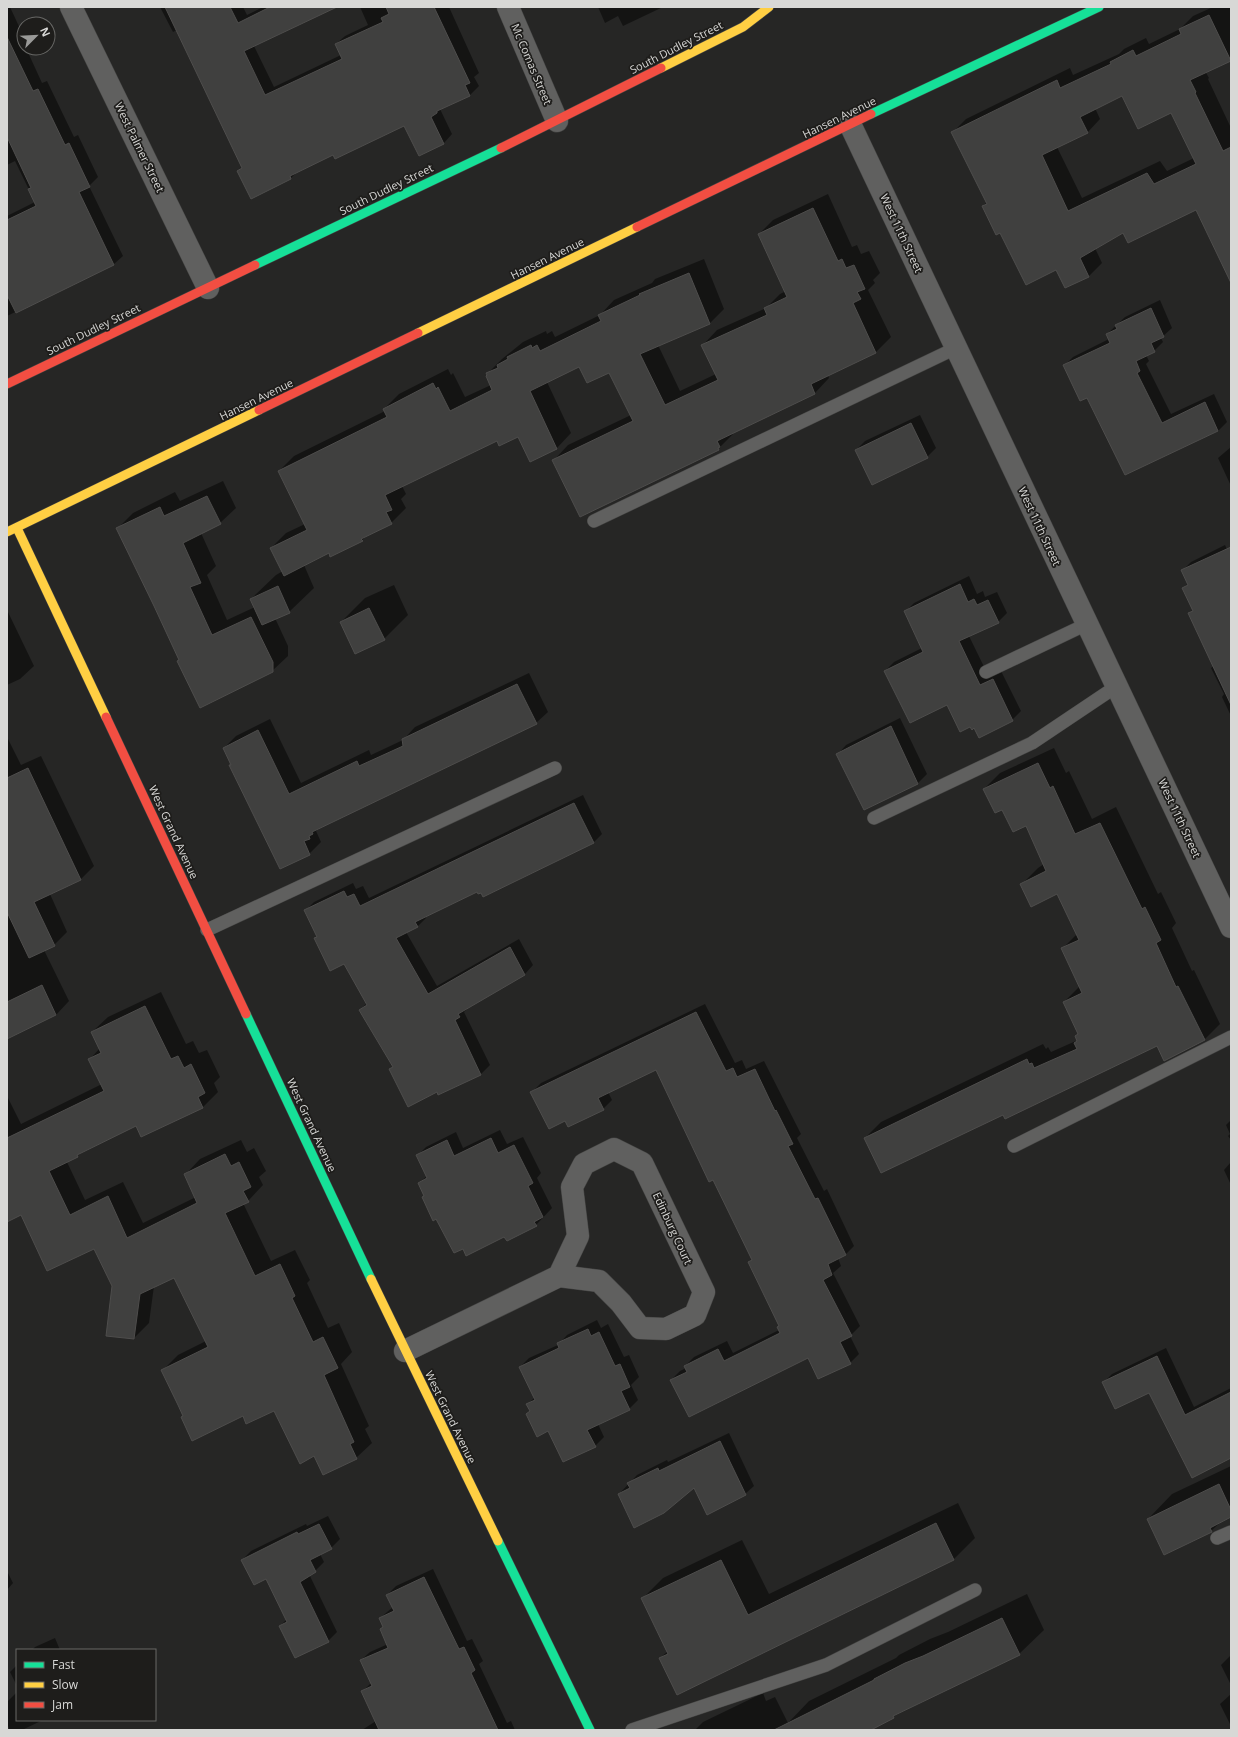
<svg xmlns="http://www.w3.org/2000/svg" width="1238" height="1737" viewBox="0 0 1238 1737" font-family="'Open Sans',sans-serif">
	<rect width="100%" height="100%" fill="#262625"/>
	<path fill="#0007" fill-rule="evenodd" d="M7 7H10L23 35 21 38 24 48H26L42 83 47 81 74 137 78 135 98 177 89 186 123 256 114 264 7 316V216L35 202 15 161 7 165Z
		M160 7H243L247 15 263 7H309L254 46 274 87 341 55 336 44 345 36 368 25 360 7H449L479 73 474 77 479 86 470 95 440 109 452 134 444 143 419 155 404 125 334 154 299 170 291 178 238 171 242 166 177 30 173 32Z
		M598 7H663L623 26 618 16 605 23Z
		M1213 7H1231V59L1205 71 1209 78 1208 79 1231 128V254L1196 209 1123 231 1095 248 1102 263 1089 276 1066 287 1057 268 1000 232 983 206 987 202 953 132 966 119 1070 68 1073 75 1119 54 1124 49 1146 38 1149 44 1180 29 1193 16ZM1123 95 1171 112 1194 158 1167 171 1160 161 1082 198 1057 147 1087 133 1100 119 1095 108Z
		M828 194 852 247 857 245 861 254 869 251 880 273 873 280 875 283 868 290 891 337 876 352 828 375 829 378 815 393 732 433 733 434 718 449 554 460 568 445 631 415 609 371 579 366 547 382 571 433 557 448 518 436 497 439 402 486 406 494 401 499 406 508 391 523 368 534 362 540 329 552 304 565 314 588 289 612 275 618 288 646V656L272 671 180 660 118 528 133 513 175 492 180 501 223 481 236 508 220 523 201 533 216 566 207 575 227 620 255 607 251 599 276 575 283 571 271 548 286 533 305 524 279 471 294 456 385 411 384 409 399 394 448 369 451 375 453 373 465 397 491 385 488 373 502 359 523 342 546 331 547 334 552 331 555 337 600 315 614 300 652 283 655 279 704 259 724 309 710 323 658 345 680 391 716 374 703 345 717 330 766 308 780 294 786 291 759 234 773 220Z
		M1160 300 1172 328 1161 338 1163 342 1154 351 1146 355 1149 361 1146 364 1171 414 1214 394 1227 422 1218 431 1126 474 1087 397 1064 366 1073 357 1109 339 1107 334 1125 317Z
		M920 415 936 448 927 457 856 450 865 441Z
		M1231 447V486L1218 458Z
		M1225 545 1231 558V716L1222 697 1224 694 1211 668 1214 666 1189 613 1194 609 1184 588 1188 583 1182 571 1191 562Z
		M969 576 977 594 983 591 985 597 997 592 1007 613 998 622 969 636 989 677 1001 671 1021 711 1012 720 975 727 947 704 885 671 894 662 922 648 905 612 914 603Z
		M394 585 408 615 384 639 341 622 365 598Z
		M7 610 34 666 20 679 7 685Z
		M529 673 548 712 536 723 319 828 316 831 321 842 309 854 230 765 232 764 224 748 236 736 270 719 301 783 369 750 371 755 403 740 415 727Z
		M900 718 927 774 918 783 864 809 838 754 846 745Z
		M7 737 21 765 41 756 94 866 80 880 50 894 67 932 54 945 44 950 69 1001 56 1015 7 1037Z
		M1054 748 1066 773 1069 771 1092 819 1116 807 1158 894 1161 892 1176 923 1172 928 1192 971 1194 970 1220 1024 1204 1040 1157 1045 1004 1113 865 1138 881 1122 1043 1044 1046 1049 1048 1047 1051 1052 1078 1040 1076 1036 1079 1033 1064 1002 1080 986 1062 949 1077 934 1058 893 1022 884 1038 868 1044 864 1027 825 1002 808 984 789 1000 773Z
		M583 795 602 834 593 843 482 891 478 890 425 916 426 918 417 927 406 932 437 986 519 939 533 965 525 974 468 1008 464 1012 490 1065 481 1074 439 1094 438 1091 390 1069 393 1066 360 1010 367 1003 344 963 317 937 305 911 314 902 353 883 356 889 363 886 369 898Z
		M161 992 186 1044 193 1041 199 1053 207 1050 220 1077 214 1083 218 1092 203 1107 142 1136 137 1125 82 1152 77 1156 67 1162 85 1200 123 1182 143 1223 196 1197 185 1175 200 1159 241 1140 247 1152 254 1148 266 1171 259 1177 263 1185 248 1201 243 1203 271 1261 295 1250 310 1280 307 1283 328 1328 339 1323 352 1352 341 1364 369 1426 365 1429 372 1443 356 1458 315 1455 274 1409 243 1415 183 1416 163 1370 178 1355 206 1341 174 1276 154 1286 149 1323 134 1338 113 1286 95 1247 21 1213H7V1096L21 1124 102 1084 90 1059 100 1048 92 1032 108 1017Z
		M705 1004 735 1063 742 1060 746 1069 764 1061 801 1134 797 1138 824 1191 827 1189 854 1246 845 1255 838 1258 841 1266 833 1273 860 1326 850 1336 859 1354 850 1363 809 1357 671 1380 680 1371 686 1368 685 1366 694 1357 727 1341 733 1353 779 1330 780 1325 749 1262 752 1258 714 1178 656 1069 608 1092 612 1100 603 1109 566 1120 532 1092 541 1083Z
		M1231 1120V1140L1228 1136 1230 1134 1226 1125Z
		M500 1130 507 1144 523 1137 541 1173 537 1178 552 1208 536 1225 463 1248 425 1195 419 1183 427 1176 417 1156 426 1147 456 1132 463 1148Z
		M1231 1162V1185L1224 1170Z
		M597 1320 601 1328 608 1324 624 1357 629 1355 639 1377 631 1385 638 1400 629 1409 598 1424 604 1437 595 1446 549 1430 527 1414 531 1410 528 1404 535 1397 520 1367 529 1358 558 1345 567 1335Z
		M1166 1348 1194 1407 1231 1388V1457L1149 1392 1103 1383 1112 1374Z
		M729 1433 754 1486 745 1494 694 1486 619 1494 637 1475 667 1460 668 1462Z
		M1231 1466V1516L1222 1521 1211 1531 1148 1519 1172 1494Z
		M958 1503 975 1538 954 1559 678 1693 660 1658 668 1651 642 1599 663 1578 742 1540 769 1594Z
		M328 1516 340 1539 331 1548 320 1554 324 1562 315 1571 309 1574 337 1632 328 1641 280 1626 287 1619 267 1578 242 1560 251 1551 306 1524 307 1526Z
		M433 1569 467 1641 472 1639 483 1661 479 1664 507 1723 511 1721 515 1730H362L376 1721 362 1692 371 1683 361 1660 370 1652 388 1644 384 1626 380 1618 393 1607 387 1595 396 1586Z
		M7 1571 13 1583 7 1590Z
		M1027 1594 1044 1630 1019 1654 864 1730H695L703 1722 763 1693 766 1701 775 1697 788 1723 809 1701 896 1658 899 1655 930 1639 948 1632Z
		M55 1638 60 1650H32L35 1647Z
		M1231 1655V1685L1221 1665Z
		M17 1665V1686L10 1672Z
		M17 1692V1720H43L22 1730H10L7 1724V1702Z
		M1231 1694V1726L1220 1704Z"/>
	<path fill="#40403f" stroke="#4e4d4c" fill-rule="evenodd" d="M165 7H230L238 23 270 7H337L244 51 265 95 342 59 335 44 383 22 381 18 389 14 386 7H434L470 83 465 85 470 96 437 111V113L431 117 444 144 419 156 404 126 335 159 333 155 290 176 291 179 251 199 237 171 242 168Z
		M1209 15 1231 61 1190 80 1196 92 1195 93 1223 151 1231 147V283L1196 210 1128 243 1123 233 1080 258 1089 277 1065 288 1056 270 1026 285 1000 233 996 235 982 206 987 204 951 132 1057 80 1060 88 1111 64 1110 62 1133 50 1136 56 1181 34 1179 29ZM1122 96 1138 129 1171 113 1196 164 1154 184 1147 173 1068 211 1042 155 1088 133 1080 117Z
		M7 37 33 91 38 89 65 145 69 143 90 187 79 192 114 265 16 313 7 295V220L36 206 28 189 31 188 7 137Z
		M813 208 838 261 842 259 846 268 854 265 865 289 857 292 861 299 853 303 876 353 811 384 815 394 717 441 720 447 718 448 719 450 580 517 552 460 633 421 609 373 587 383 579 367 530 391 557 449 530 462 518 437 499 446 497 441 385 495 392 510 386 512 392 524 361 539 363 541 330 557 329 553 284 576 270 548 307 530 278 471 387 417 383 409 433 383 436 389 438 387 450 411 492 390 486 376 487 375 486 373 498 368 497 365 508 359 507 357 531 345 532 348 537 345 540 351 601 321 598 315 640 295 639 294 689 273 710 324 640 354 665 405 718 380 701 345 767 315 764 308 787 297 758 234Z
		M1151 308 1164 337 1151 343 1155 352 1136 361 1140 371 1137 373 1162 423 1205 402 1218 431 1125 475 1087 398 1080 401 1063 365 1110 343 1106 334 1117 329 1115 325Z
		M911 423 928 458 872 485 855 450Z
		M207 496 221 524 183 543 201 583 190 587 212 635 251 617 273 662V672L200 708 177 661 179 660 154 606 116 528 160 507 164 516Z
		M1231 547V705L1188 613 1193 611 1182 588 1188 585 1181 570Z
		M960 584 968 602 974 599 977 605 988 600 999 623 959 641 980 685 993 679 1013 721 979 738 974 728 972 730 970 727 960 732 947 705 910 723 884 671 923 652 904 611Z
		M278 586 290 613 262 625 250 599Z
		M369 608 385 640 355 654 340 622Z
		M517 684 537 724 312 832 313 834 309 836 310 839 304 841 310 855 280 869 229 765H231L223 748 258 730 289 794 357 761 359 766 403 746 402 739Z
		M891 726 918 784 864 810 836 754Z
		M1038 763 1050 788 1053 786 1075 834 1100 823 1142 909 1145 907 1161 940 1156 943 1176 987 1178 986 1205 1040 1164 1061 1157 1046 1005 1119 1003 1115 881 1173 864 1138 1027 1059 1029 1064 1032 1063 1034 1068 1077 1049 1074 1043 1077 1041 1075 1036 1078 1034 1063 1002 1082 993 1061 948 1079 940 1057 894 1031 907 1020 884 1046 871 1026 826 1013 832 1002 810 995 813 983 789Z
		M28 768 81 880 34 902 55 946 29 958 7 912V778Z
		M574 803 594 843 483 897 481 893 478 894 477 892 415 922 418 927 396 938 428 994 510 947 525 975 458 1014 460 1017 455 1020 481 1075 438 1095 437 1092 408 1107 389 1069 393 1067 359 1010 367 1005 344 964 330 971 314 938 317 937 304 910 344 891 347 897 354 894 360 906Z
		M42 985 56 1015 7 1039V1002Z
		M145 1006 171 1059 178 1056 184 1068 191 1064 205 1093 198 1097 203 1108 141 1137 136 1126 77 1155 78 1157 49 1171 70 1215 108 1196 127 1238 197 1203 184 1174 225 1154 231 1166 239 1162 251 1187 243 1191 249 1202 225 1213 255 1276 280 1264 295 1296 292 1298 313 1342 323 1337 338 1368 324 1375 354 1442 350 1444 357 1459 323 1475 314 1456 300 1464 274 1411 246 1424 243 1416 192 1441 181 1417 183 1416 178 1405 161 1370 208 1347 174 1278 140 1294 134 1339 106 1336 112 1286 94 1249 47 1271 21 1215 7 1222V1138L104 1091 88 1059 101 1053 91 1032Z
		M696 1012 726 1071 733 1068 737 1077 755 1069 775 1111 776 1110 793 1144 788 1146 815 1199 818 1198 846 1255 828 1264 832 1275 823 1280 852 1336 840 1342 851 1364 818 1379 808 1358 689 1417 670 1380 687 1372 684 1366 718 1349 724 1361 780 1333 777 1327 779 1326 748 1262 752 1260 713 1180 709 1182 656 1070 598 1098 604 1110 568 1127 565 1121 549 1129 530 1092Z
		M491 1138 498 1153 514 1145 533 1183 528 1186 543 1217 534 1222 537 1226 507 1241 504 1237 466 1256 463 1249 454 1253 436 1219 433 1221 422 1197 424 1196 418 1183 427 1178 416 1155 447 1140 454 1156Z
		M588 1329 591 1336 599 1332 615 1366 620 1364 630 1387 621 1391 630 1410 587 1430 596 1447 563 1462 548 1431 537 1437 526 1414 530 1411 526 1404 535 1400 519 1367 559 1348 557 1343Z
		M1157 1356 1185 1415 1231 1392V1458L1192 1478 1149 1393 1115 1409 1102 1382Z
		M720 1441 746 1495 707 1515 694 1488 664 1513 634 1528 618 1494 630 1488 627 1483 658 1468 659 1471Z
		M1219 1484 1231 1510V1517L1210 1528 1212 1532 1164 1555 1147 1519Z
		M936 1523 954 1560 677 1695 659 1658 668 1654 641 1598 721 1560 748 1615Z
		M319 1524 332 1549 310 1560 316 1572 300 1582 329 1642 295 1658 279 1626 287 1622 266 1579 254 1585 241 1560 297 1532 298 1534Z
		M424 1577 459 1649 464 1647 475 1670 471 1673 498 1730H379L361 1691 372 1686 360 1660 388 1648 380 1629 383 1627 379 1618 394 1611 386 1595Z
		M1002 1618 1020 1655 893 1716 894 1718 871 1730H774L874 1680V1679L905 1663 923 1656Z"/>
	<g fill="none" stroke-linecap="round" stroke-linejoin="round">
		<defs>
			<path id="lane" d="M594 521 956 348
				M986 672 1087 624
				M874 818 1032 743 1117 686
				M207 930 555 768
				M1014 1146 1231 1037
				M1217 1538 1231 1532
				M632 1730 826 1665 975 1590"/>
			<path id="street" d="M71 7 208 288
				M508 7 557 121
				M850 124 1231 927
				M405 1351 559 1276 599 1281 621 1303 640 1328 666 1329 695 1315 704 1292 642 1163 614 1149 584 1164 572 1187 578 1236 559 1276"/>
			<path id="fast" d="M871 114 1099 7
				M255 265 501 148
				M246 1014 371 1279
				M498 1541 590 1730"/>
			<path id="slow" d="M661 68 743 27 769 7
				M418 333 637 227
				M17 528 106 717
				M7 532 259 410
				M371 1279 498 1541"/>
			<path id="jam" d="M501 148 661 68
				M637 227 871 114
				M7 384 255 265
				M259 410 418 333
				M106 717 246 1014"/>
		</defs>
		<use href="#lane" stroke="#434342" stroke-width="14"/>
		<use href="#street" stroke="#434342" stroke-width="23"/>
		<use href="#fast" stroke="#434342" stroke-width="10"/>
		<use href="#slow" stroke="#434342" stroke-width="10"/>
		<use href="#jam" stroke="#434342" stroke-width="10"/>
		<use href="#lane" stroke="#60605f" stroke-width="13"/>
		<use href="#street" stroke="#60605f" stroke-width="22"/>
		<use href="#fast" stroke="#16e098" stroke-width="9"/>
		<use href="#slow" stroke="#ffcf43" stroke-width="9"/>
		<use href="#jam" stroke="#f24e42" stroke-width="9"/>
	</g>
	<g text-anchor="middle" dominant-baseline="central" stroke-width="3.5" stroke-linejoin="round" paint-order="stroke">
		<g font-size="11" fill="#d8d8d6" stroke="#1e1d1b">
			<text transform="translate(676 47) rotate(-27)">South Dudley Street</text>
			<text transform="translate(532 64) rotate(67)">Mc Comas Street</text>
			<text transform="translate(839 117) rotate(-26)">Hansen Avenue</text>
			<text transform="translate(140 147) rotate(64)">West Palmer Street</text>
			<text transform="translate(386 189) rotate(-26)">South Dudley Street</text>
			<text transform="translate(902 233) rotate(65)">West 11th Street</text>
			<text transform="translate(547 258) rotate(-26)">Hansen Avenue</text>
			<text transform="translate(93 329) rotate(-26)">South Dudley Street</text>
			<text transform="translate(256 399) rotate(-26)">Hansen Avenue</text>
			<text transform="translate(1040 526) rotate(65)">West 11th Street</text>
			<text transform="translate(1180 818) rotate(65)">West 11th Street</text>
			<text transform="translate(174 832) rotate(65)">West Grand Avenue</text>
			<text transform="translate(312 1125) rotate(65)">West Grand Avenue</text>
			<text transform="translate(673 1228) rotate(65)">Edinburg Court</text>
			<text transform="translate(451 1417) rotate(64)">West Grand Avenue</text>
		</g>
	</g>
	<rect width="1238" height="1737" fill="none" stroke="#d8d8d6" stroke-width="16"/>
	<rect x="16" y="1649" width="140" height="72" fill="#1e1d1b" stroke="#686866"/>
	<rect x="24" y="1662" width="20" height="6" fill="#16e098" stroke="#686866"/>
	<text x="52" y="1669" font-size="12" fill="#d8d8d6">Fast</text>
	<rect x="24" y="1682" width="20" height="6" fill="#ffcf43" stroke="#686866"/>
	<text x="52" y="1689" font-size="12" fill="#d8d8d6">Slow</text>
	<rect x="24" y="1702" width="20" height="6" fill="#f24e42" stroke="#686866"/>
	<text x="52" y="1709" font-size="12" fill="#d8d8d6">Jam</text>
	<g transform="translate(36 36) rotate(66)"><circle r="19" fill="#1e1d1b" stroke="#686866"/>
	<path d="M0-3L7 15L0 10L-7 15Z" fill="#9a9a98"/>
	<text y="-6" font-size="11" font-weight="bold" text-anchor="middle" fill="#d8d8d6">N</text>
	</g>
</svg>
